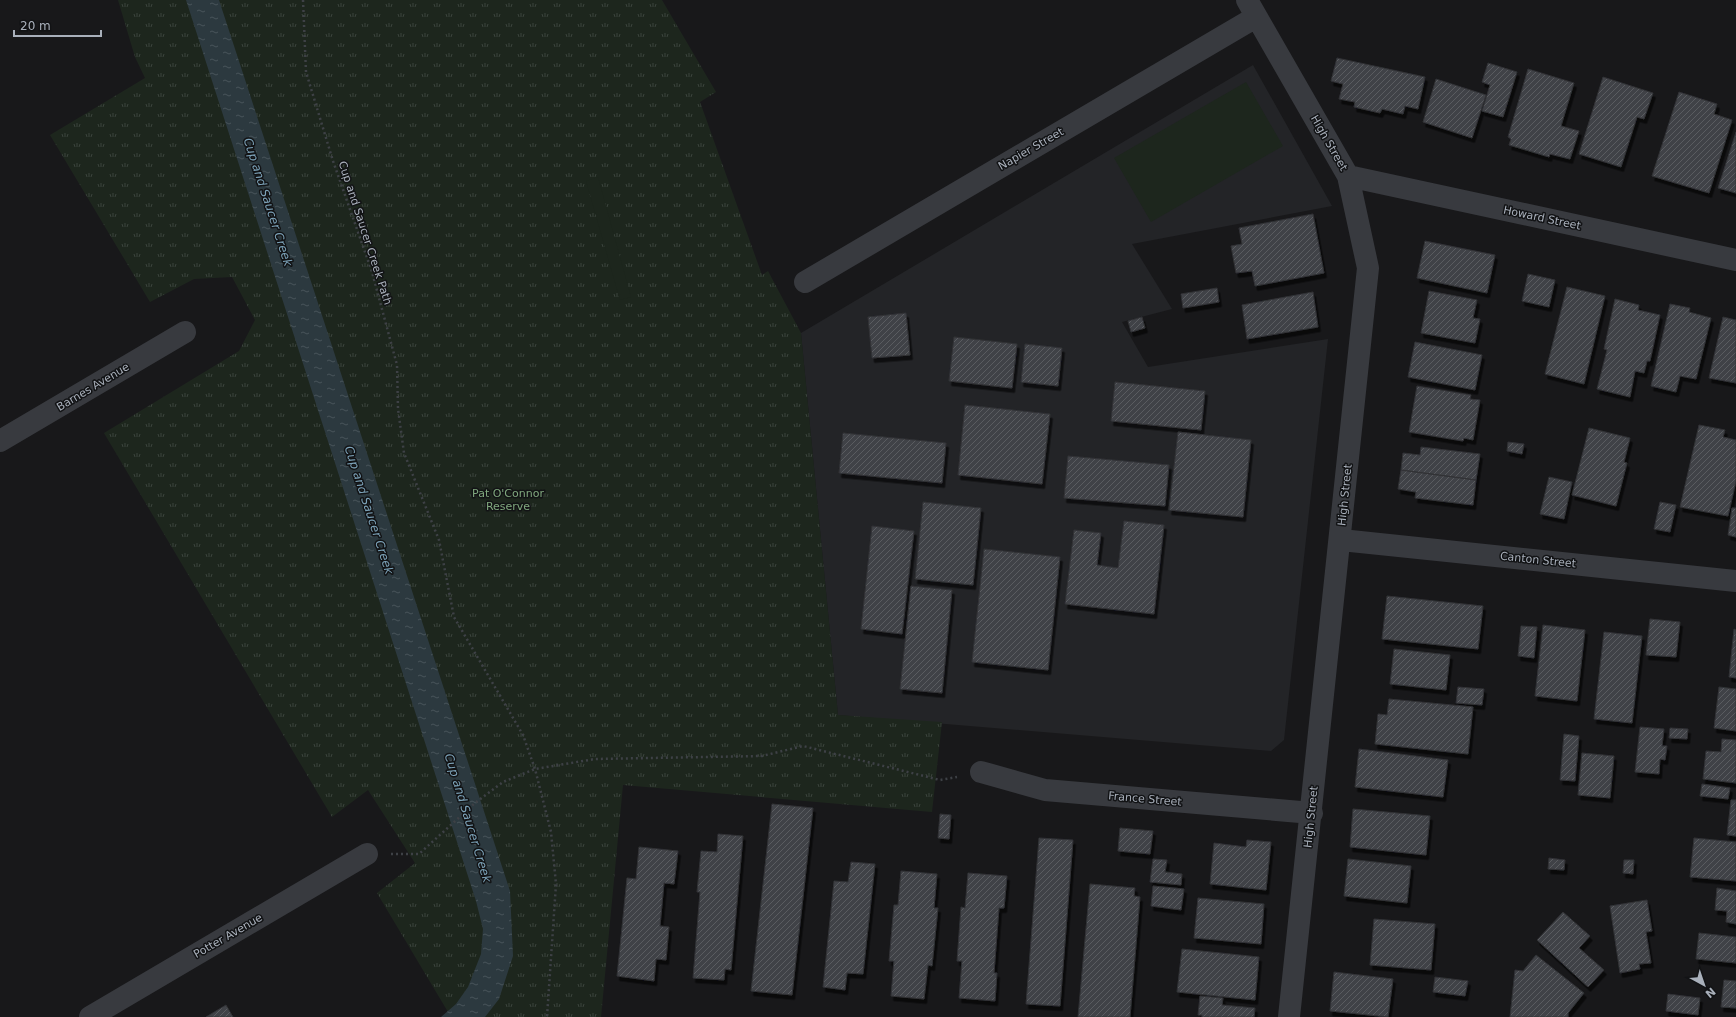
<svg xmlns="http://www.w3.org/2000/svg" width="1736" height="1017" viewBox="0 0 1736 1017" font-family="'DejaVu Sans',sans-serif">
	<defs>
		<pattern id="park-tufts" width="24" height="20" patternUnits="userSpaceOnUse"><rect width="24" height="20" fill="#1d261d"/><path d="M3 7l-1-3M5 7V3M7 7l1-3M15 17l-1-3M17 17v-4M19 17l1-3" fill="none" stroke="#3b433c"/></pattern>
		<pattern id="water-ripples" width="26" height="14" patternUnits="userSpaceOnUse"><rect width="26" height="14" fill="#2c393f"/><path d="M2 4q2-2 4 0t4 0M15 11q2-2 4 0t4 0" fill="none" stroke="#485359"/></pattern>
		<pattern id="building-hatch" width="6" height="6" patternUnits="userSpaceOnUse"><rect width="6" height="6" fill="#414347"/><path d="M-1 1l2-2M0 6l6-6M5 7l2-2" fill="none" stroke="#5a5c60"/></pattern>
		<filter id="shadow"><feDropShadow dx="2.5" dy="4.5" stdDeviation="0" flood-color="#0009"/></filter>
	</defs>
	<rect width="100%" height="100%" fill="#18181a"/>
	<path fill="#232427" d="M1253 65 1332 206 1132 244 1172 309 1122 322 1148 367 1328 339 1284 740 1271 751 838 715 801 333Z"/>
	<path fill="url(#park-tufts)" d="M118 0H662L716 92 700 102 762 275 768 271 801 333 838 715 942 722 932 812 623 785 601 1017H451L377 893 415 863 368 790 332 817 104 433 239 351 255 320 232 277 194 279 150 302 50 135 145 78 135 57Z"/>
	<path fill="#1d261d" d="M1246 82 1283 146 1151 222 1114 158Z
		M598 177 631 297 620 300 586 181Z"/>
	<path fill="url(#water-ripples)" d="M186 0H219L510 891 513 956 499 999 485 1017H441L456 1004 468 987 481 954 483 929 476 901Z"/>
	<path fill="url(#building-hatch)" stroke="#313236" filter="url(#shadow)" d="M1337 58 1425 77 1418 109 1405 106 1403 114 1382 109 1380 113 1354 107 1355 102 1339 99 1343 84 1331 81Z
		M1488 63 1517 72 1503 117 1482 111 1490 85 1482 82Z
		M1528 69 1574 83 1561 126 1579 131 1570 159 1550 154 1549 157 1509 145 1511 139 1508 137Z
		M1603 77 1653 93 1644 119 1637 117 1621 167 1579 154Z
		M1436 79 1486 95 1472 138 1423 122Z
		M1679 92 1717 104 1714 114 1732 120 1709 193 1652 176Z
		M1736 132V193L1718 188Z
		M1313 214 1324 273 1255 286 1252 271 1236 273 1231 246 1242 244 1239 228Z
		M1425 241 1495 255 1487 293 1417 278Z
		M1528 274 1555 280 1549 307 1522 301Z
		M1567 287 1605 296 1584 384 1545 374Z
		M1217 288 1219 302 1183 308 1181 294Z
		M1429 291 1477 300 1473 318 1480 319 1475 343 1421 333Z
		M1313 292 1318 327 1247 339 1242 305Z
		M1615 299 1639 305 1638 310 1660 315 1650 361H1647L1644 373 1635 371 1630 397 1597 389 1607 350 1604 349Z
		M1670 304 1690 308 1689 312 1711 318 1696 379 1680 376 1676 392 1651 386Z
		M906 313 910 355 872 358 868 317Z
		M1142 317 1145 328 1131 332 1128 321Z
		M1723 317 1736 320V383L1709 378Z
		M954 337 1017 344 1012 388 949 381Z
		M1415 342 1482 355 1475 390 1408 377Z
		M1025 344 1062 348 1058 386 1021 382Z
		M1115 382 1205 391 1201 430 1111 421Z
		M1417 386 1471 395 1470 399 1480 400 1473 440 1464 438 1463 441 1409 432Z
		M965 405 1050 414 1042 484 958 475Z
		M1699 425 1725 430 1723 437 1736 440V481L1728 516 1680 507Z
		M1589 428 1630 438 1624 462 1627 463 1616 506 1572 495Z
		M1178 432 1251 440 1243 517 1169 510Z
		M843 433 946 443 942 483 839 473Z
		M1508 442 1524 444 1522 454 1507 451Z
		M1421 447 1480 454 1476 480 1401 470 1403 453 1420 455Z
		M1068 456 1169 465 1165 506 1064 498Z
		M1401 470 1476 480 1473 505 1415 498 1416 492 1398 489Z
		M1549 477 1572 482 1564 519 1540 514Z
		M923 502 981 508 973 585 915 579Z
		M1660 502 1676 505 1670 532 1654 529Z
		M1732 508H1736V537L1728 535Z
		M1124 521 1164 525 1154 614 1065 604 1074 530 1101 533 1097 565 1118 568Z
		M872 526 914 531 902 634 861 629Z
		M984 549 1060 557 1048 670 972 662Z
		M911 586 952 590 942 693 900 689Z
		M1387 596 1483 606 1478 649 1382 639Z
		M1650 619 1680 622 1676 657 1646 655Z
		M1543 625 1585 630 1577 701 1535 696Z
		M1521 626 1537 627 1534 658 1518 656Z
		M1734 629 1736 630V678L1729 677Z
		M1604 632 1642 636 1632 723 1594 719Z
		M1394 649 1450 655 1446 690 1390 684Z
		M1458 687 1484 689 1482 705 1456 703Z
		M1719 687 1736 689V731L1714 728Z
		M1389 699 1473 707 1468 754 1375 744 1378 714 1387 715Z
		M1640 727 1664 729 1662 746H1667L1665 760 1660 759 1659 774 1635 772Z
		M1670 728 1688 729 1687 739 1669 738Z
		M1564 734 1579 736 1575 781 1560 780Z
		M1722 739 1736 740V783L1703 779 1706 751 1721 752Z
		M1359 749 1448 760 1443 797 1355 787Z
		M1582 753 1614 756 1610 798 1578 795Z
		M1702 784 1730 788 1728 799 1700 796Z
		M1731 800H1736V836L1727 835Z
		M772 804 813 808 792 995 751 991Z
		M1353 809 1430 816 1426 855 1350 847Z
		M940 814 951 815 949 839 938 838Z
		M1120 828 1153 831 1150 854 1118 851Z
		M718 834 743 836 731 970 725 969 724 980 693 978 700 892H697L701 851 717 852Z
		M1039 838 1073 840 1060 1006 1026 1004Z
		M1694 838 1736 842V881L1690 877Z
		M1247 840 1271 842 1266 890 1210 884 1214 843 1246 847Z
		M639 847 678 851 674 884 664 883 660 926 669 927 666 960 656 959 654 981 617 976 627 878 636 879Z
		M1549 858 1565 860 1564 870 1548 869Z
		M1153 859 1167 860 1165 872 1182 874 1181 885 1150 882Z
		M1348 859 1411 866 1407 903 1344 896Z
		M1624 860H1634L1633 874 1623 873Z
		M851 862 875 864 863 974 847 973 845 990 823 987 834 881 848 882Z
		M901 871 937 874 934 908H938L932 966 928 965 924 999 891 996 894 961H889L894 905H898Z
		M968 873 1007 876 1004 908H999L994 973H997L995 1001 959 998 962 961H957L961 907 965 908Z
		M1090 884 1135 888 1134 896 1140 897 1130 1017H1078Z
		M1153 886 1184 889 1181 910 1151 906Z
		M1717 888 1736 891V924L1726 922 1727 911 1715 910Z
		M1198 898 1264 904 1261 944 1194 938Z
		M1647 900 1652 931 1646 932 1651 963 1639 964 1640 969 1620 973 1610 906Z
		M1563 912 1590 936 1579 948 1604 970 1588 987 1537 940Z
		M1374 919 1435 924 1431 970 1370 965Z
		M1699 933 1736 937V963L1696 959Z
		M1182 949 1259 957 1255 1000 1177 992Z
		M1536 955 1584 993 1568 1013V1017H1510L1515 970 1523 971Z
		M1334 972 1393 979 1388 1017 1330 1011Z
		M1435 977 1468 981 1465 996 1433 992Z
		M1724 980 1736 981V1008L1721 1007Z
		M1668 994 1700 998 1698 1015 1666 1011Z
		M1200 996 1223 998 1222 1005 1255 1008 1254 1017H1202V1015H1198Z
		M226 1005 233 1017H206Z"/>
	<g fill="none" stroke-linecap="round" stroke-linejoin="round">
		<path stroke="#3e4146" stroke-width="2.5" stroke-dasharray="2 3" stroke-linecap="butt" d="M303 0 306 72 333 161 372 272 397 365 398 409 404 453 439 540 454 617 523 735 535 769 551 832 556 884 547 1017
			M391 854H419L475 803 503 782 535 769 595 759 762 756 803 746 940 780 957 777"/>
		<path stroke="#383a3f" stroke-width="22" d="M1247 0 1348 176 1368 268 1289 1017
			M1348 176 1736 260
			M805 282 1256 17
			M0 441 185 332
			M1341 540 1736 581
			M981 772 1045 790 1312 813
			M90 1017 367 854"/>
	</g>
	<g text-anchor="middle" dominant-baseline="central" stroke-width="3" stroke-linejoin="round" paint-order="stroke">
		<g font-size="11" fill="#a9b0bb" stroke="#121315">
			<text transform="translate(1329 143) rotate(60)">High Street</text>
			<text transform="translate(1031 149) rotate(-30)">Napier Street</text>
			<text transform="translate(1542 218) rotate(12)">Howard Street</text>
			<text transform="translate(365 233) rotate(72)">Cup and Saucer Creek Path</text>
			<text transform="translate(93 387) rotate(-31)">Barnes Avenue</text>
			<text transform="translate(1345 495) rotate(-84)">High Street</text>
			<text transform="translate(1538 560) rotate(6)">Canton Street</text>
			<text transform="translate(1145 799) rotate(5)">France Street</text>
			<text transform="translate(1311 817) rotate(-84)">High Street</text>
			<text transform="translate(228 936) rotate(-30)">Potter Avenue</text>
		</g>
		<g font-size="11" fill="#80a87e" stroke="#121315">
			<text x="508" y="493">Pat O'Connor<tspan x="508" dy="13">Reserve</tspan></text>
		</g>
		<g font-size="12" font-style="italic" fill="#7da3b9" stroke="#121315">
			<text transform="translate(268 202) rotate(72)">Cup and Saucer Creek</text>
			<text transform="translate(369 510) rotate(72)">Cup and Saucer Creek</text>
			<text transform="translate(468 818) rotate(73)">Cup and Saucer Creek</text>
		</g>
	</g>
	<g transform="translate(1704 985) rotate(140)" stroke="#121315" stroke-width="3" paint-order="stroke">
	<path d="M0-3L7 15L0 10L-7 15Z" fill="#a9b0bb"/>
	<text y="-6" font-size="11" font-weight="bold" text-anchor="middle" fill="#a9b0bb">N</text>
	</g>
	<path d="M14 30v6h87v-6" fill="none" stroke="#a9b0bb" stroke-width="2"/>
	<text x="20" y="30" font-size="12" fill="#a9b0bb" stroke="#121315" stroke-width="3" paint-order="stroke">20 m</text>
</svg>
